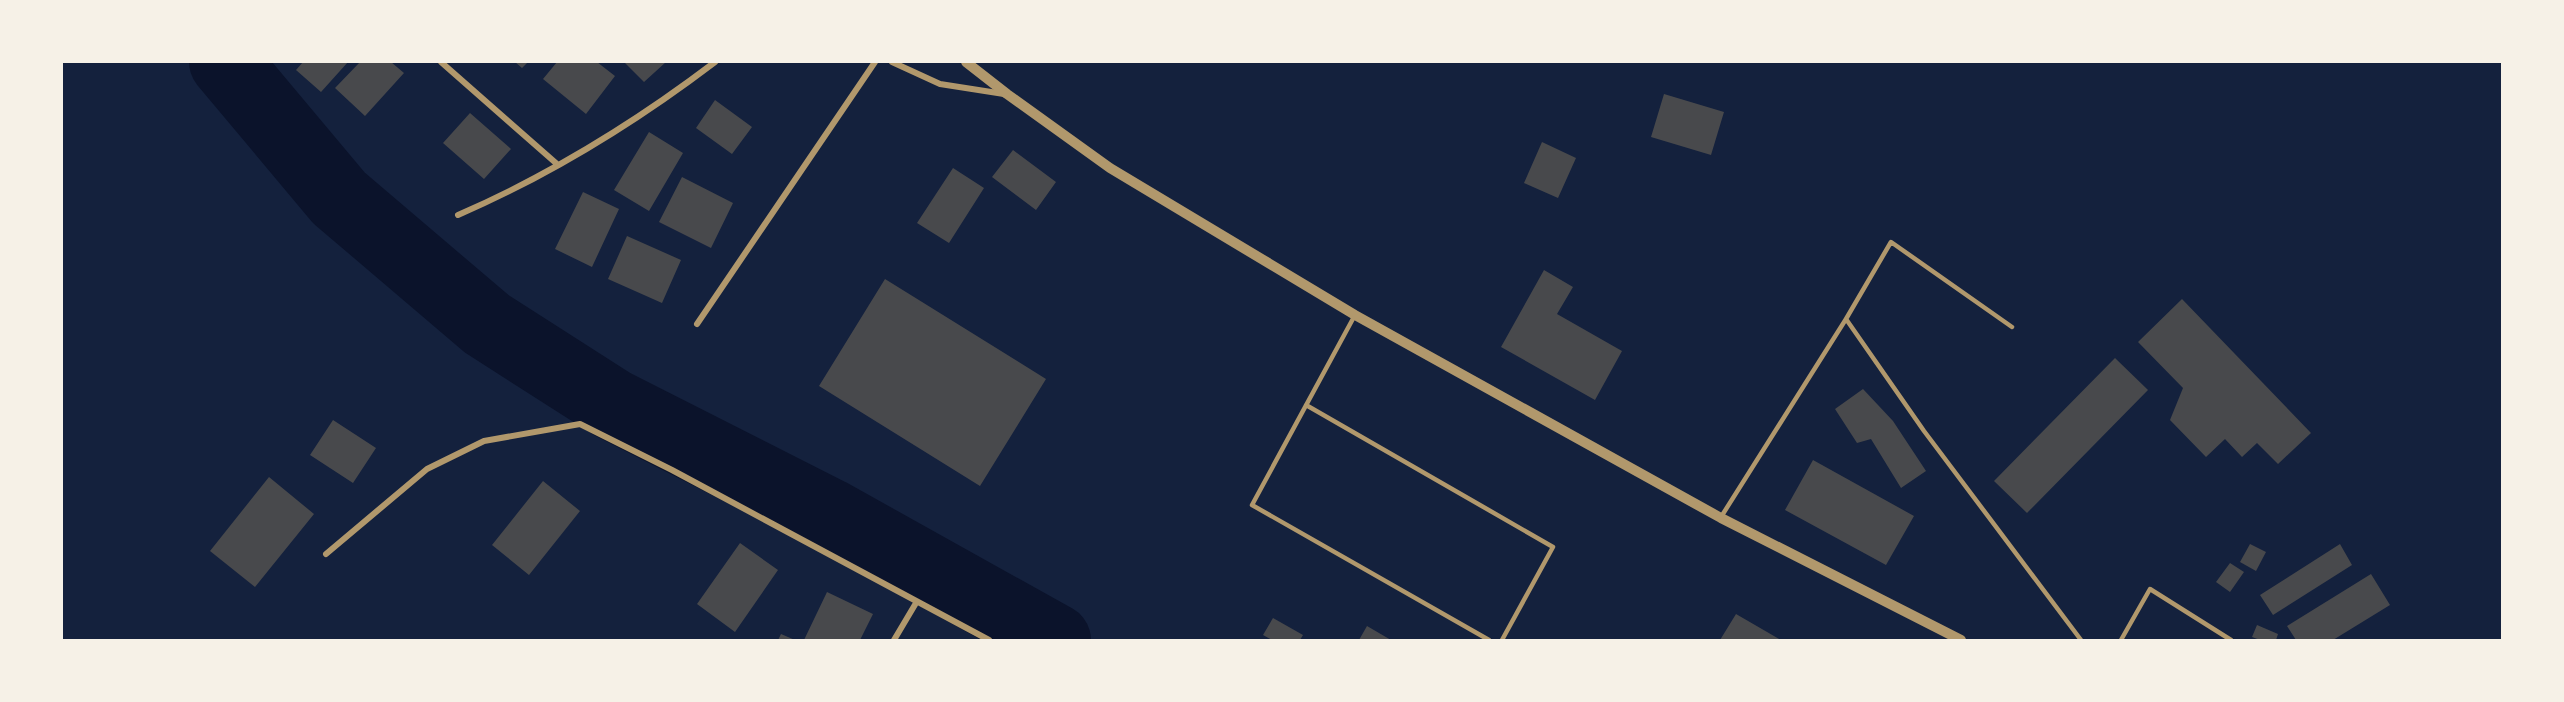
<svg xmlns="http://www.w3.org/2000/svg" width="2564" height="702" viewBox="0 0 2564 702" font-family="'Roboto Condensed',sans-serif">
	<rect width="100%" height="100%" fill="#14213d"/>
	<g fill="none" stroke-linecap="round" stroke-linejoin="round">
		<path stroke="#0b132b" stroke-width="72" d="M225 62 339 198 487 324 612 404 829 514 1055 640"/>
	</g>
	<path fill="#48494c" d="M303 62H348L321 92 296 70Z
		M360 62H391L404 73 365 116 335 88Z
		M515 62H528L522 68Z
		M557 62H597L615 76 586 114 543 79Z
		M624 62H666L644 82Z
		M1664 94 1724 112 1711 155 1651 137Z
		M715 100 752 127 732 154 696 128Z
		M470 113 511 149 484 179 443 143Z
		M649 132 683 153 649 211 614 190Z
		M1542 142 1576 158 1558 198 1524 183Z
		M1013 150 1056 182 1036 210 992 177Z
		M953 168 984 188 949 243 917 223Z
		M682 177 733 203 711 248 659 222Z
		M583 192 619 209 592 267 555 249Z
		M627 236 681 260 662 303 608 279Z
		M1544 270 1573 287 1557 314 1622 351 1595 400 1501 347Z
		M885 279 1046 379 980 486 819 386Z
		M2182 299 2311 433 2278 464 2257 443 2242 457 2225 439 2206 457 2170 420 2183 388 2138 342Z
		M2115 358 2148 390 2027 513 1994 481Z
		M1863 389 1893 421 1926 471 1901 488 1871 439 1857 443 1835 409Z
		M333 420 376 448 353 483 310 455Z
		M1813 460 1914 516 1886 565 1785 510Z
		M269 477 314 514 255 587 210 551Z
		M543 481 580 511 529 575 492 545Z
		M740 543 778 570 735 632 697 604Z
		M2250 544 2266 552 2256 571 2240 562Z
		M2340 544 2352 565 2273 615 2260 595Z
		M2230 563 2244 572 2230 592 2216 582Z
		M2371 574 2390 605 2333 640H2296L2287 626Z
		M827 592 873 614 860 640H804Z
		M1736 614 1781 640H1720Z
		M1273 618 1303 635 1300 640H1272L1263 635Z
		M2257 625 2278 634 2276 640H2260L2252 637Z
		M1367 626 1391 640H1359Z
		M781 634 795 640H778Z"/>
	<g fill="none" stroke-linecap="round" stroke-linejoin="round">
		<path stroke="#b1986c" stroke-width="4.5" d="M1355 315 1252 505 1489 640
			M2012 327 1891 242 1846 319 1924 431 2081 640
			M1306 405 1553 547 1502 640
			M1721 517 1846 319
			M2121 640 2150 589 2231 640"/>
		<path stroke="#b1986c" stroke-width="6" d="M441 62 557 164
			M892 62 940 84 1004 94
			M458 215C550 175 636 122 715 62
			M697 324 875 62
			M326 554 427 469 484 441 580 424 672 470 989 640
			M894 640 916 603"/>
		<path stroke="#b1986c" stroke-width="10" d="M966 62 1007 94 1110 168 1355 315 1721 518 1961 640"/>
	</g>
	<rect width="2564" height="702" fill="none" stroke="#f6f1e7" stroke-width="126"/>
</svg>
